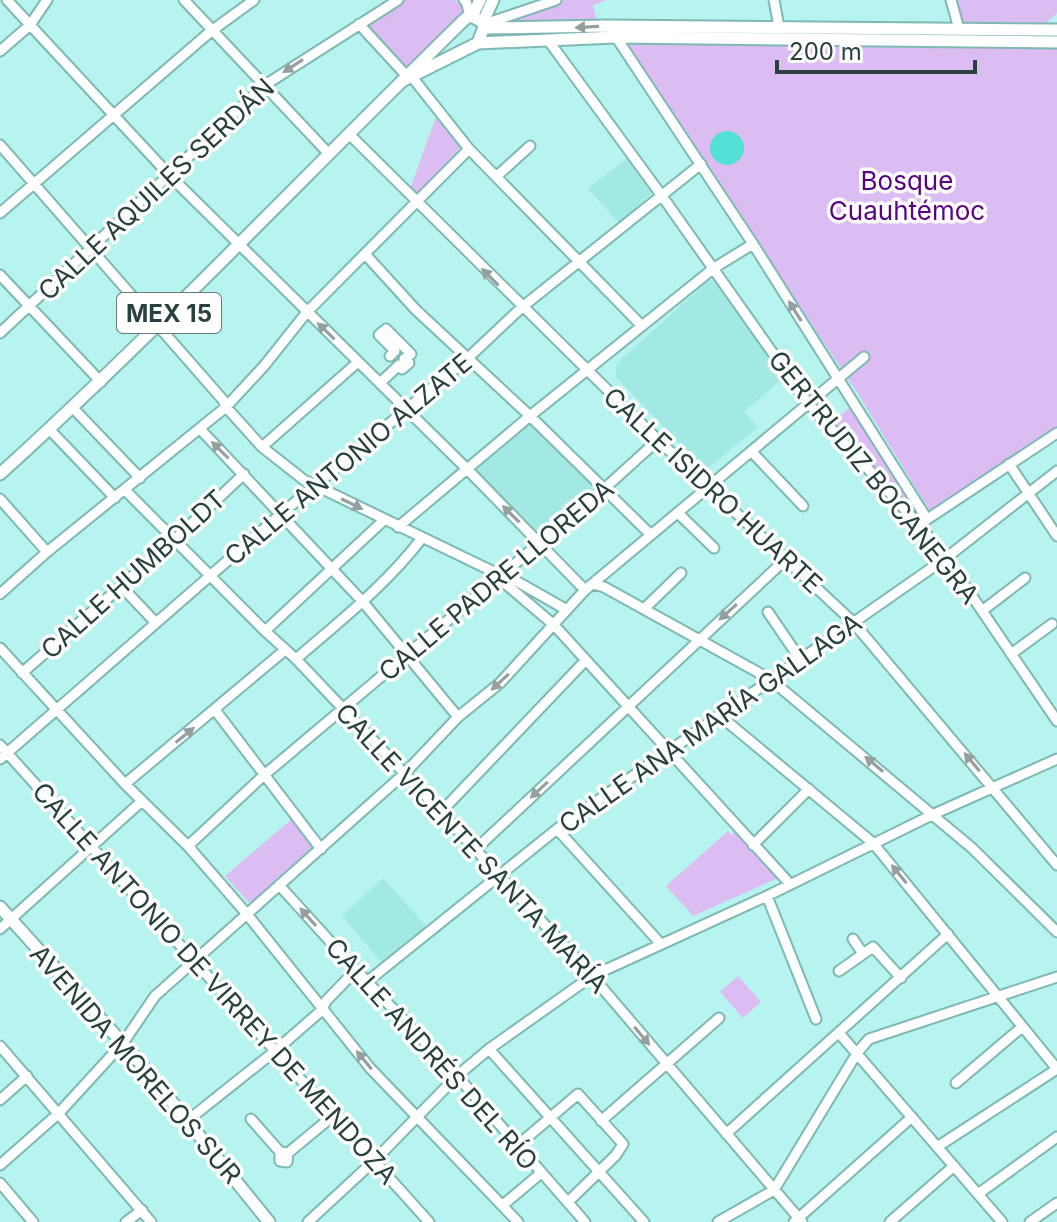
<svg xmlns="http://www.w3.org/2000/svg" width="1057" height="1222" viewBox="0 0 1057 1222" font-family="Inter,sans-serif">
	<rect width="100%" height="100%" fill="#b8f4ef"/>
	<path fill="#a3e9e3" d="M628 157 654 191 619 223 588 189Z
		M709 280 715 281 783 378 744 412 758 427 705 471 616 377V364Z
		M529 423 592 483 593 488 541 531 534 530 474 469Z
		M383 878 426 926 382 963 342 916Z"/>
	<path fill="#dbbdf3" d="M403 0H454L463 7 464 13 407 70 369 30V21Z
		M560 0H607L593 5 596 19 511 25 508 21V19Z
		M958 0H1057V13L1047 23 1039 25 963 24Z
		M630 40 1057 48V427L930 511 858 394 630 52Z
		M437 114 461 147 416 195 410 189Z
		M850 407 916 506 910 510 832 423Z
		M293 818 315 848 250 904 225 876Z
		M728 831 732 835 736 831 778 878 693 916 666 886Z
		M738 976 761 1002 743 1018 720 992Z"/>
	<path fill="#53e0d8" d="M710 148a17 17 0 1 1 34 0a17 17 0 1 1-34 0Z"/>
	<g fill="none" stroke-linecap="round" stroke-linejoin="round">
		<path stroke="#53e0d8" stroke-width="2" d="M978 35 1057 36"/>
		<defs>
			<path id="minor" d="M7 0 172 178 468 470 585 590
				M184 0 329 154
				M464 0 466 1 470 16
				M774 0 779 27
				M951 0 959 29
				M359 24 404 73 412 77 469 149 642 326
				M485 24 556 0
				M616 37 753 244 927 519
				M548 40 662 196 808 403 919 525 946 558 1057 721
				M0 51 30 25 47 0
				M349 134 658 440 853 622 1057 865
				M0 145 223 400 226 407 262 447 304 480 492 571 502 573 567 610
				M497 176 530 146
				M0 213 210 32 254 0
				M365 254 416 310 530 416 651 535
				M0 275 101 382
				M0 333 265 85 398 0
				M380 383 399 365 402 369 409 363 404 359 411 354 386 329 379 335 395 351 390 356
				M73 408 140 478
				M49 429 115 498
				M200 429 363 602 458 717
				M262 447 358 362
				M751 451 803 506
				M1009 464 1057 536
				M125 490 265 631 296 659 441 812 592 976 802 1222
				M0 499 47 552
				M678 513 714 548
				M923 522 1057 433
				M398 527 530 416 714 268 753 244
				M494 574 554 625 790 884
				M592 584 604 587 770 679 972 848 1057 932
				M122 587 156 623
				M0 594 47 552 226 407 264 366 307 312 469 149
				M644 609 681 573
				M982 611 1025 578
				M768 612 800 659
				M265 631 384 520
				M0 648 125 784 192 850
				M1011 654 1052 624
				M296 659C340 621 387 584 422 538
				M22 673 174 540 244 474
				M215 710 321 849
				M719 715 873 843 1057 1069
				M0 745 429 1222
				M0 759 281 514 468 358 521 308 701 164
				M125 784 285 650
				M441 812 586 660
				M557 829 660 943
				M753 845 809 789
				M188 846 263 776 605 488 658 440
				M188 846 246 913 370 1068 518 1222
				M476 849 786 559
				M279 885 356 970 457 1076 585 1222
				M767 896 816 1019
				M0 929 142 801
				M853 939 863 954
				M839 971 873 947 901 978
				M368 981 557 829 946 558 1057 471
				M839 1033 1002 1222
				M0 1046 151 1222
				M489 1049 644 1222
				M956 1083 1022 1027
				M0 1100 27 1076
				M251 1119 280 1152
				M187 1121 275 1051 322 1010 326 1001 356 970
				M601 1121 719 1018
				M726 1134 948 934
				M517 1146 578 1094 623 1144 616 1155 568 1202
				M937 1147 1057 1069
				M288 1153 287 1162 280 1161V1152L288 1153 334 1115
				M0 1165 59 1113 123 1043 155 996 405 773 458 717 500 683 585 590 864 357
				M0 1183 33 1222
				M978 1194 1057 1137
				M503 1205 541 1173
				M126 1222 142 1210
				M308 1222 375 1160 457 1076 489 1049 592 976 767 896 934 814 1057 759
				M718 1222 774 1190 857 1053 869 1039 1057 977
				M794 1222 912 1117
				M890 1222 954 1166
				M1030 1222 1057 1203"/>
			<path id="major" d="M472 16 480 0
				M483 22 493 0
				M486 28 607 26 1057 30
				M478 43 616 37 1057 42
				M0 474C161 328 310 170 466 18L472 16 485 24 478 43 404 80
				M0 907 142 1065 269 1222"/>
		</defs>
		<use href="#minor" stroke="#7db8b3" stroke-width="13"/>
		<use href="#major" stroke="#7db8b3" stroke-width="15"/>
		<use href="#minor" stroke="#fff" stroke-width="9"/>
		<use href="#major" stroke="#fff" stroke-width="11"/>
	</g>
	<defs><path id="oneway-solid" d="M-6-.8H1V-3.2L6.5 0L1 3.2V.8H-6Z" transform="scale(2)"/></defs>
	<g fill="#94a09f">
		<use href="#oneway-solid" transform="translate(587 27) rotate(177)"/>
		<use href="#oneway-solid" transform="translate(293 66) rotate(147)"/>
		<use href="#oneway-solid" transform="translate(490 277) rotate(-135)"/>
		<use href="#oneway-solid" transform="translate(795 311) rotate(-122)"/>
		<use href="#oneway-solid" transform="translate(326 331) rotate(-136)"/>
		<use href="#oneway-solid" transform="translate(220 450) rotate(-135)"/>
		<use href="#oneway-solid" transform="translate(352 504) rotate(26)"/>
		<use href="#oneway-solid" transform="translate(511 514) rotate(-135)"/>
		<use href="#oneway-solid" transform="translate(728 612) rotate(138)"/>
		<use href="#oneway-solid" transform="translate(500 682) rotate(137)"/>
		<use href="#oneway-solid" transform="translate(185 735) rotate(-39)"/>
		<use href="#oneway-solid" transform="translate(972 762) rotate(-130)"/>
		<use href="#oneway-solid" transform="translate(874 764) rotate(-140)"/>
		<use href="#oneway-solid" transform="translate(539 790) rotate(137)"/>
		<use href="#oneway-solid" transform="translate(899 874) rotate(-129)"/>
		<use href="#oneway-solid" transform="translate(308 917) rotate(-132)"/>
		<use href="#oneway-solid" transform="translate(642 1036) rotate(50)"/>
		<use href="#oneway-solid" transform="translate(364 1060) rotate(-130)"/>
	</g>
	<g text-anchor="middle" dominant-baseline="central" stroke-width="7" stroke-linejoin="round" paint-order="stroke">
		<rect fill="#fff" stroke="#687a79" stroke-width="2" x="117" y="293" width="104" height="40" rx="6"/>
		<g font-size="24" font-weight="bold" fill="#28413f">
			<text x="169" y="313">MEX 15</text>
		</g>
		<g font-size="26" fill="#590282" stroke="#fff">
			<text x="907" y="180">Bosque<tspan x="907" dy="30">Cuauhtémoc</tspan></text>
		</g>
		<g font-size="26" fill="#28413f" stroke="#fff">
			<text transform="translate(156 189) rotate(-43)">CALLE AQUILES SERDÁN</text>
			<text transform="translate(348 459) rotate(-40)">CALLE ANTONIO ALZATE</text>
			<text transform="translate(874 477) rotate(51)">GERTRUDIZ BOCANEGRA</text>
			<text transform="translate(713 490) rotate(43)">CALLE ISIDRO HUARTE</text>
			<text transform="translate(133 574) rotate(-42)">CALLE HUMBOLDT</text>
			<text transform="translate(496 580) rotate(-40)">CALLE PADRE LLOREDA</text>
			<text transform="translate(710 723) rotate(-35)">CALLE ANA MARÍA GALLAGA</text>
			<text transform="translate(472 848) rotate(47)">CALLE VICENTE SANTA MARÍA</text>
			<text transform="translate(215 983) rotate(48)">CALLE ANTONIO DE VIRREY DE MENDOZA</text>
			<text transform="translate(432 1054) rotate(48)">CALLE ANDRÉS DEL RÍO</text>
			<text transform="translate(136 1064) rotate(49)">AVENIDA MORELOS SUR</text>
		</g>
	</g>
	<path d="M777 60v12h198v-12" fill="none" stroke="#28413f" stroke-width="4"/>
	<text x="789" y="60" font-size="24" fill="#28413f" stroke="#ffffff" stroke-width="6" paint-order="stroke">200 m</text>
</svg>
